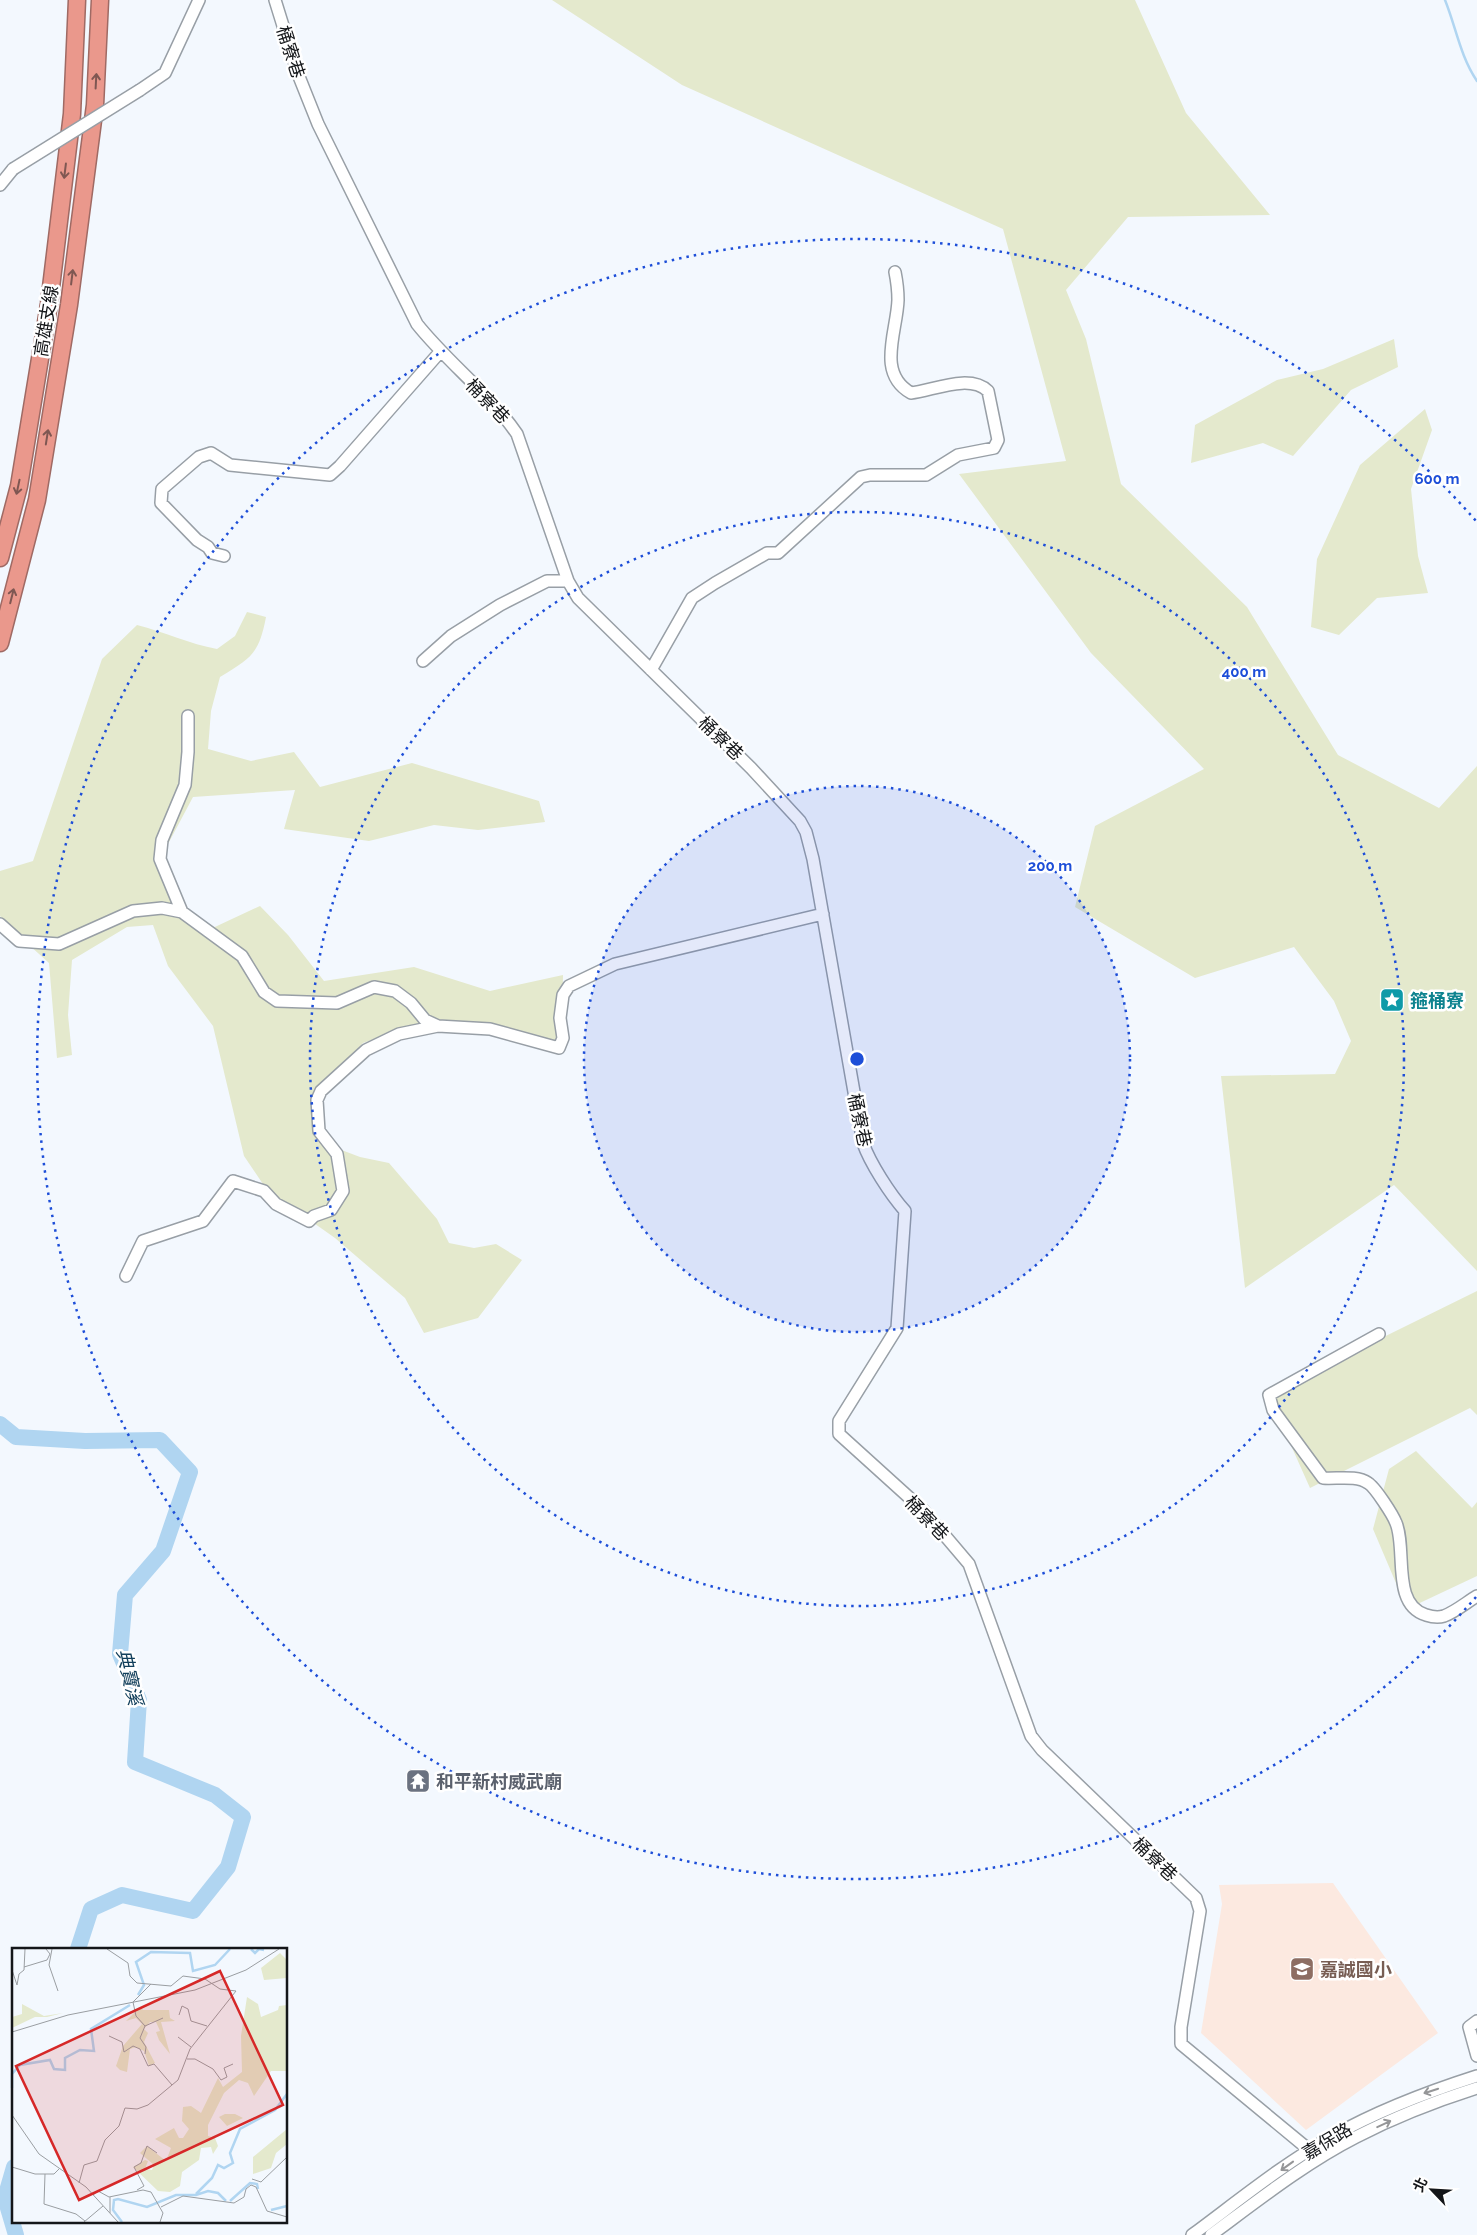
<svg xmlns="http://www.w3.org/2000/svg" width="1477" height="2235" viewBox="0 0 1477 2235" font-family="Raleway,'Noto Sans TC',sans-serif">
	<rect width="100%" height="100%" fill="#f3f8fe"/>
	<path fill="#fce9e0" d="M1333 1883 1438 2033 1306 2130 1201 2033 1222 1904 1219 1885Z"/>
	<path fill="#e4e9cd" d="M552 0H1135L1186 113 1270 215 1128 217 1066 290 1086 339 1121 484 1247 607 1338 755 1439 808 1477 766V1271L1394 1185 1245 1288 1221 1076 1335 1074 1351 1041 1334 1001 1294 947 1195 978 1075 907 1095 826 1204 769 1091 653 959 474 1066 461 1003 229 682 85Z
		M1394 339 1398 367 1351 390 1293 456 1263 443 1191 463 1195 425 1277 380 1323 369Z
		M1425 409 1432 430 1411 489 1418 556 1428 593 1377 598 1339 635 1311 627 1317 559 1360 465Z
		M247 612 266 617C259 654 251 658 220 677L211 711 208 749 251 761 294 752 320 787 412 763 539 801 545 822 478 830 434 825 369 841 284 829 295 790 193 797 168 844 165 874 202 933 260 906 288 935 324 981 414 967 490 991 563 975 562 1038 535 1047 484 1033 407 1027 363 1043 330 1078 315 1107 323 1143 360 1157 389 1163 437 1219 449 1243 474 1248 496 1244 522 1260 478 1318 424 1333 405 1298 335 1238 267 1190 244 1156 213 1026 168 966 153 925 127 927 72 960 68 1015 72 1055 57 1058 49 963 8 926 0 916V871L33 861 102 659 137 625C164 632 190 644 217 649L235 636Z
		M1477 1291V1415L1470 1408 1310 1488 1268 1394Z
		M1416 1451 1472 1508 1477 1502V1576L1407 1609 1373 1529 1389 1469Z"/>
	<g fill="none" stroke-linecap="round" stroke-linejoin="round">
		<path stroke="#b0d5f1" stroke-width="2.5" d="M1445 0C1456 27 1460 56 1477 81"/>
		<path stroke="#b0d5f1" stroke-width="16" d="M0 1424 16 1437 85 1441 160 1440 190 1472 163 1551 125 1595 120 1654 139 1700 135 1762 215 1795 243 1817 228 1867 193 1911 122 1895 91 1909 78 1949
			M14 2167 5 2198 16 2235"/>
		<defs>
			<path id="minor" d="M275 0 298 74 318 124 417 324C448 363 489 393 517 434L568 581 578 598 751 768 800 821 806 832 813 859 863 1143C870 1163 890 1194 905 1211L897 1328 839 1421V1434L924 1511 969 1564 1031 1736 1042 1750 1196 1898 1200 1911 1181 2027V2044L1319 2158
				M140 90 165 73 199 0
				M0 185 13 169
				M224 556 212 553 208 547 197 540 161 503 162 489 199 457 211 453 230 465 330 475 340 466 440 352
				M423 661 451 636 500 605 547 581H568
				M651 670 692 598 715 583 767 553H778L861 477 870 475H926L958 455 994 448 998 440 988 391C969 373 932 391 911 393 876 373 897 332 898 300 898 290 897 282 895 272
				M182 912 160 859 162 840 185 785 188 752V716
				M0 924 19 941 59 944 133 911 162 908 182 912 242 956 264 992 277 1001 337 1003 374 987 395 991 411 1003 425 1020 438 1026
				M126 1276 143 1241 203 1221 233 1181 264 1191 276 1204 309 1221 314 1216 331 1210 343 1191 337 1154 319 1131 317 1100 321 1091 366 1050 399 1034 438 1026 490 1029 559 1048 563 1038 560 1018 563 995 569 986 615 964 823 914
				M1379 1334 1269 1395 1273 1410 1323 1478C1337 1479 1357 1475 1368 1483 1375 1487 1393 1515 1396 1523 1407 1549 1391 1605 1426 1615 1432 1617 1438 1618 1444 1616 1455 1612 1467 1602 1477 1596
				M1477 2021 1469 2027 1477 2056
				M1192 2235C1238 2201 1283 2164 1333 2136 1379 2110 1427 2092 1477 2076
				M1211 2235C1257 2201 1305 2163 1356 2137 1395 2117 1436 2101 1477 2088"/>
			<path id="highway" d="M0 558 19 486 49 304 72 114 77 0
				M0 643 37 500 69 305 95 105 100 0"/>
		</defs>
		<use href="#minor" stroke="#989fa6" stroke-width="14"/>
		<use href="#highway" stroke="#9f6a64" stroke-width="19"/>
		<use href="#minor" stroke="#fff" stroke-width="11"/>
		<use href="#highway" stroke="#ea988c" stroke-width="16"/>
		<defs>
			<path id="minor-bridge" d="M13 169 140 90"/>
		</defs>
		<use href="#minor-bridge" stroke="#989fa6" stroke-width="14" stroke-linecap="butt"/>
		<use href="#minor-bridge" stroke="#fff" stroke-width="11"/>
	</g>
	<defs><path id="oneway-shaft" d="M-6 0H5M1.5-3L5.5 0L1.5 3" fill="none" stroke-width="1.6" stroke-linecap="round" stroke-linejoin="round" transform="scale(1.25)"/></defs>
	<g stroke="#7f5752">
		<use href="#oneway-shaft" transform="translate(96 81) rotate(-87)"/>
		<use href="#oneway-shaft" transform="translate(65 171) rotate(97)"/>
		<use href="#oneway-shaft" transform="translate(72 277) rotate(-83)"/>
		<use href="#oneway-shaft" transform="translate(47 437) rotate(-81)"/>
		<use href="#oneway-shaft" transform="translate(18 487) rotate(102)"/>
		<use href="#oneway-shaft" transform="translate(12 596) rotate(-76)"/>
	</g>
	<g stroke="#959698">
		<use href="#oneway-shaft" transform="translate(1431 2091) rotate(162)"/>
		<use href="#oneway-shaft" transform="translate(1384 2124) rotate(-25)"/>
		<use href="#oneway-shaft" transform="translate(1287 2166) rotate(144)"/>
	</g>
	<circle cx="857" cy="1059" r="273" fill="#1d4ed8" fill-opacity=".12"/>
	<g fill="none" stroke="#1d4ed8" stroke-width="2.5" stroke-dasharray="2.5 5">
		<circle cx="857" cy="1059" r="273"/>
		<circle cx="857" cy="1059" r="547"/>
		<path d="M1476 1597A820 820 0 1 1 1476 521"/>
	</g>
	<defs>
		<symbol id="sight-square" viewBox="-11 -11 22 22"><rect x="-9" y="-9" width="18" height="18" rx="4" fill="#0f9aa8" stroke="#fff"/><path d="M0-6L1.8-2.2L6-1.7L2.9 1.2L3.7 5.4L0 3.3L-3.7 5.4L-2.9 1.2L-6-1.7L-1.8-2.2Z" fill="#fff"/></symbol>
		<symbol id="temple-square" viewBox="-11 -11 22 22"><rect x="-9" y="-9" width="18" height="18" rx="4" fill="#6b7280" stroke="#fff"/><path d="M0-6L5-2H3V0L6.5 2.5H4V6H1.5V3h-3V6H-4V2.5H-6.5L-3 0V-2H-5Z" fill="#fff"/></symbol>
		<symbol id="school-square" viewBox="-11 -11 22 22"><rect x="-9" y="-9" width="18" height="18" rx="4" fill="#8d6e63" stroke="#fff"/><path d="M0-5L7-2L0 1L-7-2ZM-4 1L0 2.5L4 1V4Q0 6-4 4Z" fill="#fff"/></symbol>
	</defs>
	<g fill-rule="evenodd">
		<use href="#sight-square" x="1378" y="986" width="28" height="28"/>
		<use href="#temple-square" x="404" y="1767" width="28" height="28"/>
		<use href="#school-square" x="1288" y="1955" width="28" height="28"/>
	</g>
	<g text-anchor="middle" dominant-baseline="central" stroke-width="5" stroke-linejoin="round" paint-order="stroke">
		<g font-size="18" fill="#141619" stroke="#fff">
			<text transform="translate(291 52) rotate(72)">桶寮巷</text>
			<text transform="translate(46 321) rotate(-81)">高雄支線</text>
			<text transform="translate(488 401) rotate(46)">桶寮巷</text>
			<text transform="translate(721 738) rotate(44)">桶寮巷</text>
			<text transform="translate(860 1120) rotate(78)">桶寮巷</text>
			<text transform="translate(927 1518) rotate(46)">桶寮巷</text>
			<text transform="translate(1155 1859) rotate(44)">桶寮巷</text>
			<text transform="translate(1327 2141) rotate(-31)">嘉保路</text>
		</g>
		<g font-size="18" font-weight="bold" fill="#0d838f" stroke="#fff" text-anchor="start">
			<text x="1410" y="1000">箍桶寮</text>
		</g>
		<g font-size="18" font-weight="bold" fill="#5b616d" stroke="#fff" text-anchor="start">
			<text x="436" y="1781">和平新村威武廟</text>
		</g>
		<g font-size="18" font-weight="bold" fill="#785e54" stroke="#fff" text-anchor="start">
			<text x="1320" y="1969">嘉誠國小</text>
		</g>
		<g font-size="19" font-style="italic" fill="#13405c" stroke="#fff">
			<text transform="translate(130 1677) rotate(77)">典寶溪</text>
		</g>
	</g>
	<g transform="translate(12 1948)">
		<rect width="275" height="275" fill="#f3f8fe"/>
		<path d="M268 5 275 12V30L252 32 249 20ZM235 49 246 56 249 69 266 62 267 58 275 57V123H259L242 148 236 135 227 132 212 145 196 177V188L203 190 206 198 201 206 199 199 189 200 187 212 170 224 168 238 158 244 146 243 121 219 133 212 136 213 133 221 140 222 142 217 128 205 135 198 154 213 159 200 143 191 162 180 167 190H171L177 181 170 173 171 159 179 158 189 165 206 130 211 139 230 124 229 88ZM10 56 32 68 51 65 35 69H23L0 80V69L10 66ZM128 59 131 62H157L158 70 163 73 149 74 158 106 147 92 144 84 148 83 144 74H138L132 81 136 85 132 94 143 115 137 118 132 103 124 99 118 101 115 124 108 122 104 118 111 98 130 76 124 70 114 73ZM213 166H223L231 170 215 178 207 169ZM275 181V196L264 205 259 220 241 226V209Z" fill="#e4e9cd"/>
		<path fill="none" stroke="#b0d5f1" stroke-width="2.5" d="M239 1 243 5 247 1 252 2M126 47 132 37 124 14 139 4 178 5 181 23 203 17 218 1M0 140V126L8 117 38 112 42 121 53 122V110L68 102 82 103 79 81 118 57M184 246 200 230 206 217 212 220 221 215 218 205 228 181 263 162 275 146M218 253 238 235 245 236 246 241M259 262 275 258M110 274 101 262 102 252 106 251 135 259 164 247H184L196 243 206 245 214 253"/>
		<path fill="none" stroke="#9a9ea2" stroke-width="1" d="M40 1 37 17 46 43M12 19 35 12 38 6 34 1M0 22 5 37 7 26 12 22 13 1M167 67 170 58 176 61 179 73 195 78M133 78 151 70M0 84 56 67 183 42 234 22 267 1M97 88 110 94 112 104 121 98 128 101 136 118 142 116 160 137M166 89 179 99M133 106 134 99 128 90 133 78 124 68 121 54 139 36M175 111H183L201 121 209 132 215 129 212 120 221 116M0 167 27 206 74 239 106 274M0 219 23 226H42L47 221M33 226 32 256 64 266 73 273M240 231 249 234 274 210M67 235 72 217 85 213 93 192 107 178 113 160 125 161 136 157 166 132 178 101 224 43 208 41 193 31 171 28 159 38 125 35 118 28 116 15 95 1M125 242 132 238 122 219 129 215 135 198 145 205M81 247 86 243 97 249 131 242 139 244 151 265 148 274M98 249V265M149 259 171 248 222 255 232 249 234 241 239 237 244 239 255 263 275 269M72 274 91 258"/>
		<path fill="#d62828" fill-opacity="0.15" stroke="#d62828" stroke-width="2.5" d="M208 23 271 157 67 252 4 118Z"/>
		<rect width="275" height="275" fill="none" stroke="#141619" stroke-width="2.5"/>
	</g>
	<circle cx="857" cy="1059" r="8" fill="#1d4ed8" stroke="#fff" stroke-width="2.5"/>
	<g font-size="15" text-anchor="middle" font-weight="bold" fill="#1d4ed8" stroke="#fff" stroke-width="5" stroke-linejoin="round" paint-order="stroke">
		<text x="1437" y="484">600 m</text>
		<text x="1244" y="677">400 m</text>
		<text x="1050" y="871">200 m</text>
	</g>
	<g transform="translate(1432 2190) rotate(295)" stroke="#ffffff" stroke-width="4" paint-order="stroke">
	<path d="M0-4L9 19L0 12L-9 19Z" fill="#141619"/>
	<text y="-8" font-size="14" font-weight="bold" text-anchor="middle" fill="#141619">北</text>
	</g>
</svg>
